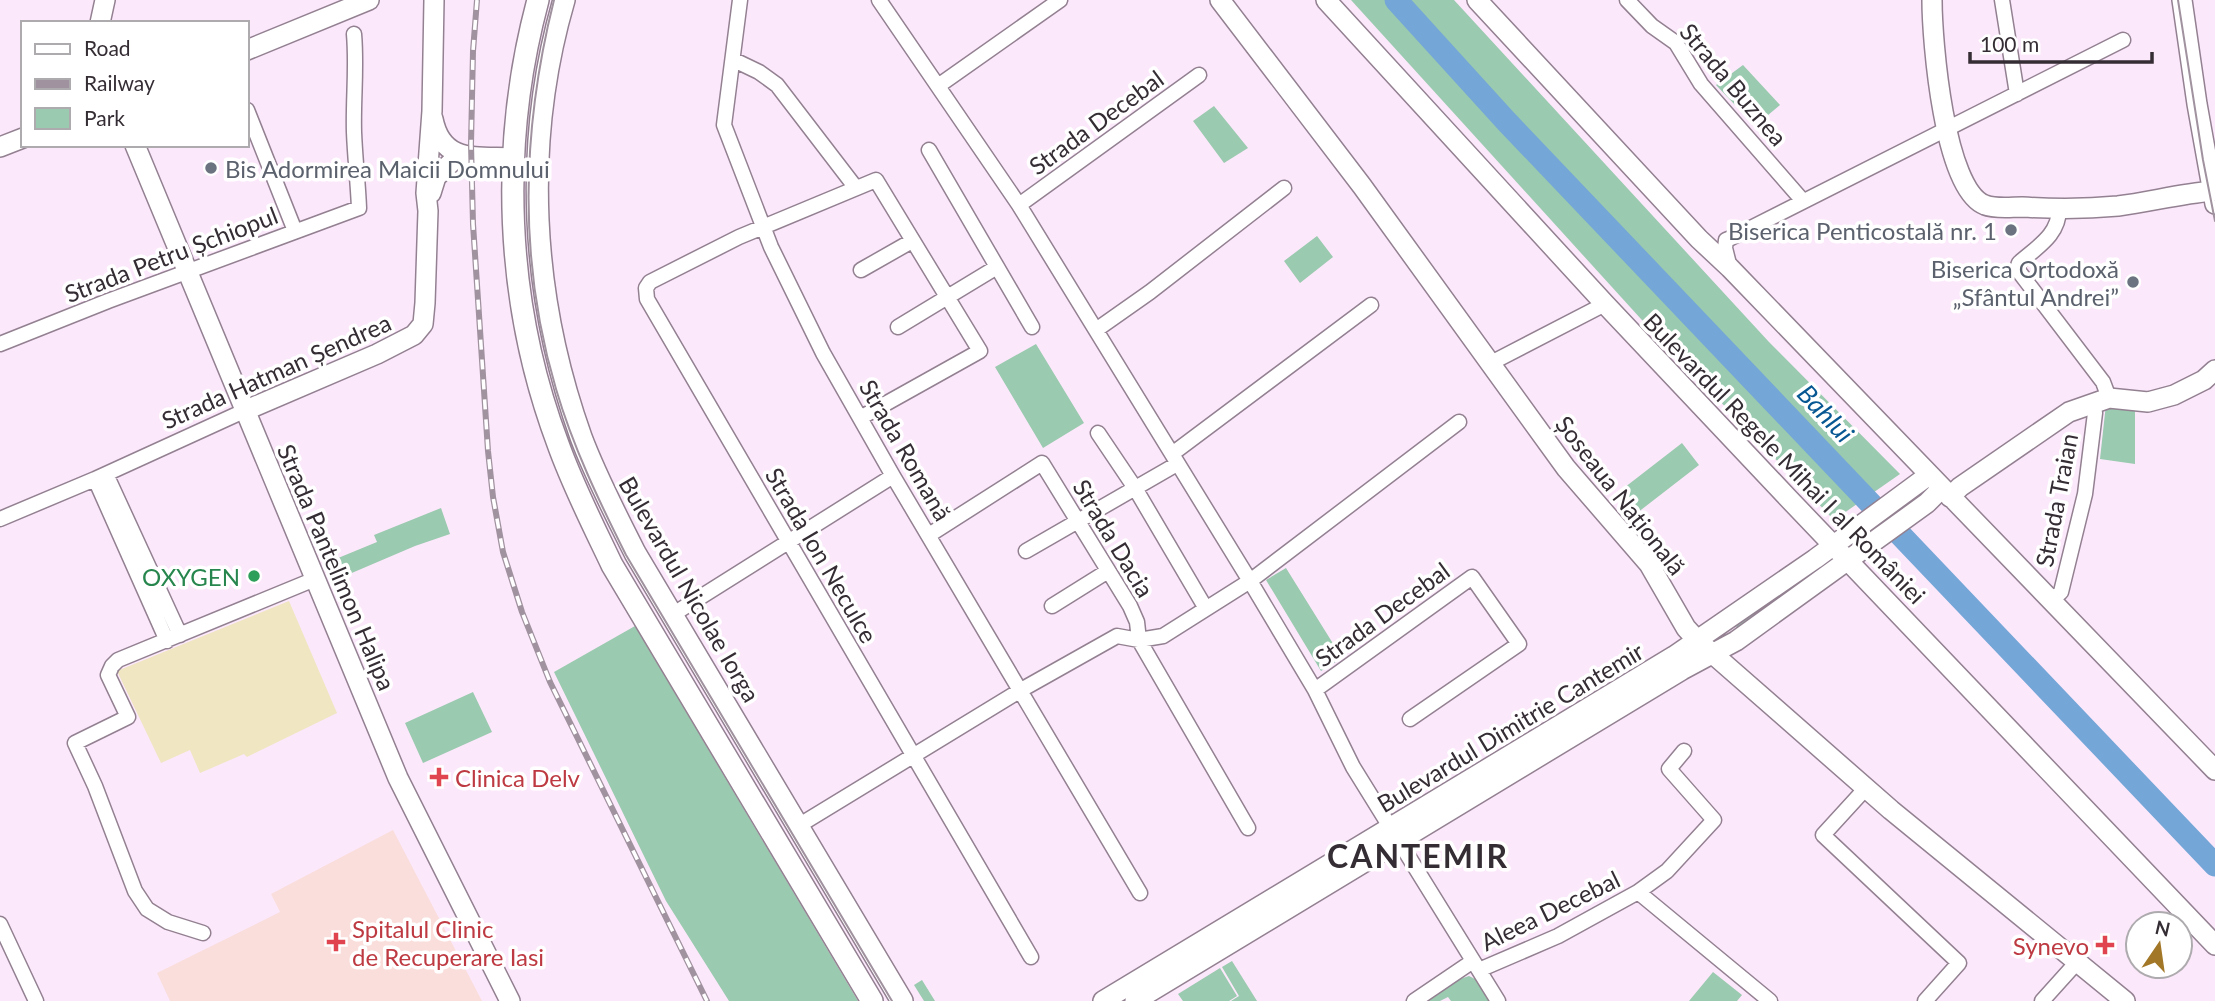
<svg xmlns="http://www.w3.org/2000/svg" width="2215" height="1001" viewBox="0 0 2215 1001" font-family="Lato,sans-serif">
	<rect width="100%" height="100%" fill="#fce8fb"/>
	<path fill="#f9dedb" d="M393 830 482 1001H170L157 973 280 912 271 894Z"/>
	<path fill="#9acaaf" d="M1351 0H1454L1769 342 1900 474 1834 520 1641 319Z
		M1743 65 1780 105 1755 126 1716 85Z
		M1214 106 1248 148 1224 163 1193 121Z
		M1317 236 1333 257 1300 283 1284 261Z
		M1036 344 1084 423 1043 448 995 367Z
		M2106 404 2135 407V464L2100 459Z
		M1682 443 1699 465 1637 513 1620 491Z
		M441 508 450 534 415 546 333 581 326 563 377 542 374 535Z
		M1286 568 1342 658 1321 671 1266 580Z
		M1812 568 1816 574 1738 629 1734 623Z
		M635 626 858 1001H729L666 901 554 672Z
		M473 692 492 732 423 763 405 723Z
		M1232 961 1257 1001H1231L1239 996 1222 967Z
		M1220 968 1237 996 1229 1001H1183L1178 994Z
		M1713 972 1742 995 1737 1001H1689Z
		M1469 976 1477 980 1489 1001H1451L1448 997 1440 1001H1428L1454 981Z
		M922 980 935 1001H924L914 985Z"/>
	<path fill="#f0e6c1" d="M289 601 337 713 247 757 244 754 200 773 190 750 161 763 117 671Z"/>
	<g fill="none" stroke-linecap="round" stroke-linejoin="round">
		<path stroke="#74a6d7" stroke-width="23" d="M1396 0 1506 121 2215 865"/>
		<defs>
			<path id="street" d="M740 0 724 125 771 247 823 353 893 476 1140 893
				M879 0 1019 205 1250 581 1315 690 1353 767 1498 1001
				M1627 0 1652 26 1676 43 1701 84 1803 201
				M2002 0 2017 94
				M734 60 759 72 777 85 856 188
				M938 86 1060 0
				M247 110 295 231
				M929 150 1032 327
				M1019 205 1199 75
				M2059 209C2059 235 2037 247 2019 263L2017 269 2103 382 2109 398
				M1730 268 1725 248 1726 240 1731 238 2123 40
				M861 270 912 241
				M898 327 997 267
				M1096 330 1150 292 1284 188
				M0 344 108 301 359 208C358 183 355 158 354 132 353 99 357 68 354 34
				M1491 363 1605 304
				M860 418 980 351 876 180 739 237 650 282 646 288 647 299 1031 957
				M1098 433 1135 488 1205 607
				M1172 454 1371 305
				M106 474 180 635
				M95 479 167 641
				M0 519 95 479 244 411
				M929 535 1042 463 1130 606 1137 622 1139 640 1248 828
				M1026 551 1177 464
				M2051 601 2061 592 2085 494 2095 413 2092 403
				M1052 606 1108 571
				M672 615 893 476
				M1315 690 1472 577 1519 644 1410 719
				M1866 788 1823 835 1959 963 1925 1001
				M798 826 1021 690 1117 636 1139 640 1163 636 1250 581 1459 422
				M1638 892 1667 871 1714 820 1669 769 1684 751
				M0 924 36 1001
				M203 933 168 922 147 909 135 891 95 786 75 743 128 717 108 675 112 666 118 660 315 579
				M1479 970 1558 936 1638 892 1770 1001
				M1414 1001 1473 961
				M2042 1001 2078 961"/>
			<path id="secondary" d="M1220 0 1362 186 1566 468 1649 564 1686 628 1697 640 1891 810 2125 1001
				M1326 0 1605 304 1788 498 2215 945
				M1477 0 1699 239 1730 268 2215 770
				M1932 0C1932 40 1944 190 1985 205 1995 209 2011 207 2022 207 2054 209 2086 209 2118 206 2149 202 2180 194 2212 191
				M2182 0 2197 104 2215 204
				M100 23 105 0
				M247 50 369 0
				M433 119C442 164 477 156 513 158
				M135 145 398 778 510 1001
				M0 147 23 138
				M431 193 436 177 459 155
				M244 411 377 354 414 335 423 324 425 303 428 211 426 193 432 111 434 0
				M1950 497 1960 487 2069 412 2109 398 2148 402 2174 395 2204 380 2215 370
				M1103 1001 1674 656 1815 559 1929 475
				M1135 1001 1682 670 1736 641 1927 503 1942 488"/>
			<path id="primary" d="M538 0C499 145 505 303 558 444 573 486 593 525 612 565L872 1001
				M564 0C522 144 531 297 581 437 596 477 616 515 635 553L902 1001"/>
		</defs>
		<use href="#street" stroke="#938192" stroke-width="17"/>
		<use href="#secondary" stroke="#938192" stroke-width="22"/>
		<use href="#primary" stroke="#938192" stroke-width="24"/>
		<use href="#street" stroke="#fff" stroke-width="14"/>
		<use href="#secondary" stroke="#fff" stroke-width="19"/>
		<use href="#primary" stroke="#fff" stroke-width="21"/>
		<path stroke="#a0929f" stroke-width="2" d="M554 0C522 128 518 261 556 389 573 447 599 501 626 555L892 1001
			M2178 0 2203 160 2215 221"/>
		<defs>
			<path id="rail" d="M477 0 473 51 471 144 473 224 488 451 493 497 503 552 522 612 550 682 707 1001"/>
		</defs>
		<use href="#rail" stroke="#a0929f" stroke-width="6"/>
		<use href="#rail" stroke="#fff" stroke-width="3.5" stroke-dasharray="10" stroke-linecap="butt"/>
	</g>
	<g fill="#6b7280" stroke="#fff" stroke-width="2.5">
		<circle cx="211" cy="168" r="7"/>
		<circle cx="2011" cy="230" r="7"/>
		<circle cx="2133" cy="282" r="7"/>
	</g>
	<circle fill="#2e9e5b" stroke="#fff" stroke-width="2.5" cx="254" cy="576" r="7"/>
	<g fill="#e0444e" stroke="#fff" stroke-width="2.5">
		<path d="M435.5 766.5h7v7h7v7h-7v7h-7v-7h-7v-7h7z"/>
		<path d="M332.5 931.5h7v7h7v7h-7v7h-7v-7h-7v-7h7z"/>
		<path d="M2101.5 934.5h7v7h7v7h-7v7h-7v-7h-7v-7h7z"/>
	</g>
	<g text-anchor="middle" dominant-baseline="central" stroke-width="7" stroke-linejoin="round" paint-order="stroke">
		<g font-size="24" fill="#352d34" stroke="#fff">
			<text transform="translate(1734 84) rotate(50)">Strada Buznea</text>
			<text transform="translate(1096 122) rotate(-36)">Strada Decebal</text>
			<text transform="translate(171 254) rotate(-21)">Strada Petru Șchiopul</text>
			<text transform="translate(276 371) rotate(-24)">Strada Hatman Șendrea</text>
			<text transform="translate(906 450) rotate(60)">Strada Romană</text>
			<text transform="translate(1785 458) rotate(46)">Bulevardul Regele Mihai I al României</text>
			<text transform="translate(1621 495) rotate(52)">Șoseaua Națională</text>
			<text transform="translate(2056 500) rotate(-79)">Strada Traian</text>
			<text transform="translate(1114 538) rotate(59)">Strada Dacia</text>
			<text transform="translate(822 555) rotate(60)">Strada Ion Neculce</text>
			<text transform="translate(337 567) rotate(67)">Strada Pantelimon Halipa</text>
			<text transform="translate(690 589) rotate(60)">Bulevardul Nicolae Iorga</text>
			<text transform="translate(1382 614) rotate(-36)">Strada Decebal</text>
			<text transform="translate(1510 727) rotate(-31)">Bulevardul Dimitrie Cantemir</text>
			<text transform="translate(1550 910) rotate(-26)">Aleea Decebal</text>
		</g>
		<g font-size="24" fill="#5b616d" stroke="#fff" text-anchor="end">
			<text x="225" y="168" text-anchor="start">Bis Adormirea Maicii Domnului</text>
			<text x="1997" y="230">Biserica Penticostală nr. 1</text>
			<text x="2119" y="268">Biserica Ortodoxă<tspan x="2119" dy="28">„Sfântul Andrei”</tspan></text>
		</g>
		<g font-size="24" fill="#27864d" stroke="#fff" text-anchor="end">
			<text x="240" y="576">OXYGEN</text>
		</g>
		<g font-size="24" fill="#be3a42" stroke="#fff" text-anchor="start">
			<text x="455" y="777">Clinica Delv</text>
			<text x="352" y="928">Spitalul Clinic<tspan x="352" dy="28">de Recuperare Iasi</tspan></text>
			<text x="2089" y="945" text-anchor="end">Synevo</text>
		</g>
		<g font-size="26" font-style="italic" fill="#075793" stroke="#fff">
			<text transform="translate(1826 413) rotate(47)">Bahlui</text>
		</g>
		<g font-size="32" font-weight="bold" letter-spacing="2" fill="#352d34" stroke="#fff">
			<text x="1418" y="855">CANTEMIR</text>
		</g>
	</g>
	<rect x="21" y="21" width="228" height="126" fill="#ffffff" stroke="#aeabae" stroke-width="2"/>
	<rect x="35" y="44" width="35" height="10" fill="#ffffff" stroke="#aeabae" stroke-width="2"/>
	<text x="84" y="56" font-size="21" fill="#352d34">Road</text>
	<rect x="35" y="79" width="35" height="10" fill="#a0929f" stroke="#aeabae" stroke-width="2"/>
	<text x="84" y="91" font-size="21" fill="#352d34">Railway</text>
	<rect x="35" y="108" width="35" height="21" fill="#9acaaf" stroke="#aeabae" stroke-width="2"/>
	<text x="84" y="126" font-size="21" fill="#352d34">Park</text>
	<g transform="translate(2159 945) rotate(13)"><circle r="33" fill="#ffffff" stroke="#aeabae" stroke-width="2"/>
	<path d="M0-5L12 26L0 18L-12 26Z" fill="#a27727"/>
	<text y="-10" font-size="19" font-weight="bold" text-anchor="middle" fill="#352d34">N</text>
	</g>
	<path d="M1970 52v10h182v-10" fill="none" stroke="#352d34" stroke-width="3.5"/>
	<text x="1980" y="52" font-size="21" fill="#352d34" stroke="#ffffff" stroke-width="5" paint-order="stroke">100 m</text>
</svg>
